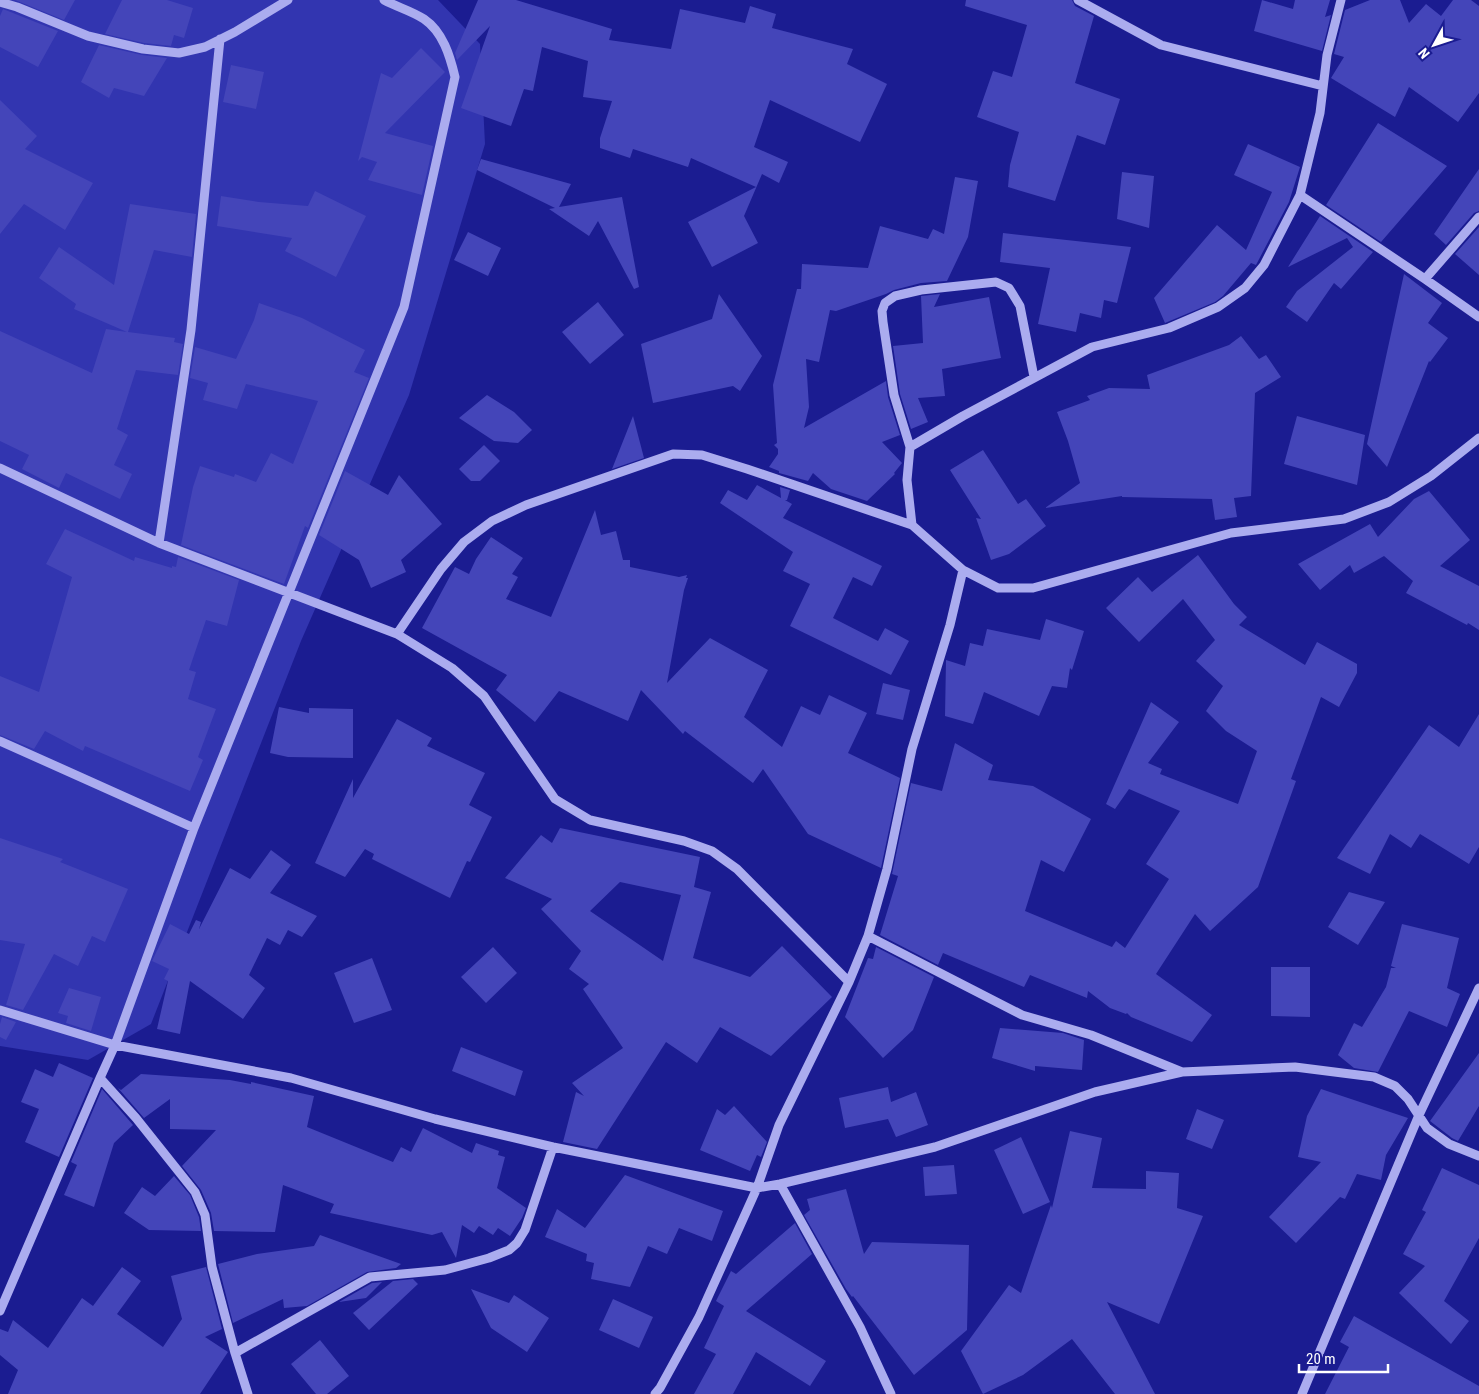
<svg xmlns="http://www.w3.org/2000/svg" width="1479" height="1394" viewBox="0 0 1479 1394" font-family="'Roboto Condensed',sans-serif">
	<rect width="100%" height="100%" fill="#1b1c91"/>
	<path fill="#3235b0" d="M0 0H438L480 44 485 144 409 395 301 641 151 1024 88 1060 0 1046Z"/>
	<path fill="#4445b9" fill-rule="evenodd" d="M15 0H75L64 20Z
		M122 0H167L193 8 184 38 174 35 171 46 144 43 105 34Z
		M478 0H516L612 29 609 40 671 49 680 9 745 23 750 6 776 14 772 28 853 49 847 64 887 84 860 142 770 100 754 147 788 162 779 183 762 174 744 216 758 243 712 267 688 222 756 187 691 158 688 167 633 149 630 158 600 148V138L612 101 583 97 588 61 542 47 533 91 524 89 511 126 461 108 490 26 457 60 455 53Z
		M966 0H1072L1075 6 1094 16 1075 83 1120 99 1105 145 1077 135 1055 201 1008 187 1010 165 1019 132 977 117 993 71 1012 77 1027 25 965 6Z
		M1262 0 1293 9 1295 0H1330L1325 17 1331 15 1322 51 1254 31Z
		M1370 0H1400L1409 23 1426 4 1441 16 1453 0H1471L1479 6V93L1458 122 1409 87 1395 117 1331 78 1344 57 1334 54 1345 10Z
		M3 9 58 31 38 67 0 47V16Z
		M99 45 142 55 167 58 144 96 114 88 109 98 81 82Z
		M421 48 445 72 385 133 433 146 422 195 368 180 377 162 362 157 358 161 381 73 392 78Z
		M231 65 264 72 256 109 223 102Z
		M0 100 37 136 25 149 93 183 65 230 24 204 0 234Z
		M1378 123 1447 166 1381 242 1326 205Z
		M1248 144 1300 167 1289 202 1256 265 1251 263 1223 296 1215 302 1165 323 1154 298 1217 225 1246 250 1272 192 1234 175Z
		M481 159 571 184 559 207 622 197 639 287 634 289 598 221 589 236 549 209 555 208 477 170Z
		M1479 169V211L1474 213 1446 245 1434 234Z
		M1122 172 1154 176 1149 228 1117 219Z
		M955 177 978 181 968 237 947 281 921 283 894 290 886 294 836 311 830 310 819 362 806 359 809 407 804 428 886 381 888 397 900 435 882 442 902 463 894 473 895 474 867 501 831 489 813 473 808 481 779 473V471L769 467 778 454V449L774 445 777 443 773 385 797 289H801L802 264 868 268 880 226 928 239 933 229 944 234Z
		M315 191 366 216 336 277 285 251 292 238 217 226 221 196 259 202 308 206Z
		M130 204 196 214 192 257 154 250 128 332 175 338 174 342 183 344 178 375 136 370 117 429 128 435 114 465 132 474 120 499 66 473 59 488 22 469 29 455 0 441V331L92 373 106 329 127 332 74 309 76 304 39 278 59 247 114 285Z
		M1320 216 1373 252 1341 289 1334 283 1307 322 1286 307 1297 291 1353 247 1347 238 1288 267Z
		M1479 227V275L1455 254Z
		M468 232 501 248 488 276 454 260Z
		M1003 233 1131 247 1117 303 1104 300 1101 318 1080 313 1076 332 1038 324 1050 268 1000 262Z
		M1404 274 1442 303 1428 323 1448 338 1430 362 1429 361 1387 467 1367 444Z
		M719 294 762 356 740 391 733 386 653 403 641 344 712 319Z
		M940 294 934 307 989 297 1001 358 942 369 945 396 918 398 928 422 911 429 900 394 893 346 923 343 921 296Z
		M598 302 624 335 590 364 562 332Z
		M259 303 302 318 365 350 354 372 369 378 308 528 305 526 284 584 181 545 193 487 200 466 234 477 235 474 256 482 271 453 293 464 318 401 246 384 237 409 203 400 208 383 190 378 195 347 236 359 254 320Z
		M1241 336 1259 359 1266 355 1281 377 1255 393 1251 496 1234 498 1237 517 1215 520 1212 499 1122 497V496L1045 508 1080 483 1068 441 1057 412 1090 400 1087 396 1109 388 1150 389 1147 375 1229 345Z
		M487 395 514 412 532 430 518 443 494 441 459 418Z
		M633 416 644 458 612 469Z
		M1297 416 1365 435 1357 485 1284 464Z
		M484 445 500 461 480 481H471L459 469Z
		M983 450 1018 504 1026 499 1046 526 1009 554 991 560 976 518 981 519 950 470Z
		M345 471 388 495 399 475 442 524 401 560 406 572 371 588 359 560 319 535Z
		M757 485 781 498 780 487 790 490 787 500H785L792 504 783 518 882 566 872 586 853 577 833 618 878 641 885 628 909 641 891 675 790 626 810 584 783 571 793 552 720 503 728 490 747 500Z
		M1429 491 1470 540 1440 566 1479 586V630L1468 623 1467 625 1406 593 1413 581 1384 556 1354 573 1350 565 1320 590 1298 564 1370 524 1378 537 1414 499Z
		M595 510 601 535 616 531 623 560H630V567L679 577 687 575 686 578H688L684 590 667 683 710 638 768 670 744 717 782 747 801 706 820 715 829 695 867 713 848 753 900 778 881 868 808 834 763 769 753 783 685 731 683 734 641 690 628 721 559 691 535 722 496 690 507 675 422 628 455 567 469 574 476 559 491 537 523 558 512 574 518 577 506 599 551 617Z
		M65 529 134 561 135 557 172 568V566L176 567 178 557 239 580 227 626 206 620 189 670 196 672 188 699 216 709 198 757 203 760 190 791 85 746 83 751 45 731 34 749 0 735V676L39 692 72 577 46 564Z
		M1198 555 1234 604 1247 617 1239 625 1305 665 1317 642 1357 664V673L1339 707 1321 697 1291 779 1296 781 1258 887 1210 931 1195 914 1156 974 1212 1015 1192 1042 1131 1017 1127 1013 1126 1014 1110 1008 1088 991 1087 998 1030 975 1024 987 943 953 938 965 880 935 898 876 892 874 911 783 942 791 955 743 993 765 988 780 1033 786 1091 819 1064 872 1041 860 1025 911 1112 947 1116 941 1125 948 1169 879 1146 864 1180 811 1129 789 1115 809 1106 804 1151 702 1179 722 1148 763 1162 769 1160 774 1238 804 1257 751 1226 731 1206 711 1223 686 1196 661 1215 640 1183 599 1139 642 1106 608 1138 577 1152 592Z
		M1046 619 1084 631 1072 670 1070 668 1067 688 1052 686 1039 716 984 692 973 724 945 716 946 660 965 666 970 643 983 646 987 629 1040 640Z
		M883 683 910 690 903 720 876 714Z
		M279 707 309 713V708L353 709V758L288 757 270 753Z
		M1479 714V847L1469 864 1420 834 1411 848 1390 834 1370 874 1337 858 1429 725 1459 747Z
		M397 719 432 738 427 746 485 773 469 805 492 817 470 862 467 861 450 898 372 859 374 854 365 849 345 877 315 863 353 779V798Z
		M560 828 700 857 694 887 711 892 693 958 750 977 782 946 832 997 771 1056 720 1027 697 1063 666 1042 597 1149 563 1142 576 1092 584 1096 572 1083 623 1048 583 989 589 984 569 969 581 951 541 909 552 899 505 878 541 835 552 843ZM620 882 681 895 663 961 590 911Z
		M0 838 63 859 60 862 128 889 105 942 92 936 78 966 54 954 23 1010 6 1005 25 944 0 940Z
		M271 850 291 865 270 893 317 916 302 937 288 930 280 945 267 938 249 975 265 988 243 1019 190 981 180 1034 157 1029 168 981 164 979 169 969 152 961 170 924 189 934 196 920 201 922 199 929 230 868 250 879Z
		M1349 892 1385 902 1358 945 1328 927Z
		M1402 924 1459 938 1447 988 1460 994 1447 1027 1409 1011 1378 1072 1354 1068 1338 1055 1354 1023 1362 1027 1386 987 1391 968H1396L1391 966Z
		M493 947 517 973 486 1003 461 977Z
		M876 947 934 977 913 1030 883 1058 845 1017 868 958 873 959Z
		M372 958 392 1010 354 1023 334 973Z
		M1271 967H1310V1017L1271 1016Z
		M69 988 101 997 91 1031 66 1023 68 1016 58 1013Z
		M2 1017 16 1022 6 1040 0 1037V1024Z
		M1000 1028 1063 1033 1084 1040 1082 1070 1035 1066V1071L992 1058Z
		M461 1047 523 1071 515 1096 452 1071Z
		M1479 1053V1106L1458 1141 1452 1138 1430 1121Z
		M59 1063 93 1078 59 1157 25 1142 39 1109 21 1102 35 1069 53 1077Z
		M141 1074 230 1080 251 1084V1082L314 1096 307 1127 393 1162 401 1147 411 1152 423 1128 472 1153 476 1143 499 1151 498 1155 505 1157 497 1188 526 1208 522 1218 510 1236 498 1228 493 1235 479 1226 474 1233 462 1225 456 1258 442 1232 432 1235 330 1213 334 1204 283 1185 275 1232 214 1231 211 1213 201 1190 182 1166 216 1130 170 1129V1099L144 1118 118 1088 121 1090Z
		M888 1087 891 1102 916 1092 928 1125 896 1137 888 1119 845 1128 839 1098Z
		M102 1089 133 1125 114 1143 94 1207 64 1195 77 1165 71 1162Z
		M1321 1089 1408 1118 1386 1155 1381 1180 1357 1174 1345 1199 1340 1197 1296 1243 1269 1217 1321 1162 1298 1157 1307 1116Z
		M734 1106 767 1142 761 1157 757 1155 750 1171 700 1150 717 1109 725 1115Z
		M1197 1109 1224 1120 1212 1149 1186 1139Z
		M1070 1131 1102 1138 1092 1188 1146 1189V1171L1179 1173 1177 1208 1203 1216 1159 1324 1107 1302 1155 1394H1115L1072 1339 1023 1375 983 1394 961 1351 1009 1285 1021 1293 1051 1205 1052 1208Z
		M1021 1137 1050 1202 1023 1214 994 1150Z
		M954 1165 957 1194 925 1196 923 1167Z
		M1442 1168 1479 1185V1238L1444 1301 1469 1321 1451 1344 1399 1293 1425 1266 1403 1254 1426 1212 1422 1210Z
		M625 1175 723 1211 712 1241 679 1228 667 1254 648 1246 630 1287 591 1279 594 1263 586 1261 587 1254 545 1237 557 1209 585 1228Z
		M174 1176 190 1195 199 1217 201 1231 149 1230 124 1213 142 1187 155 1196Z
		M846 1189 864 1254 872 1242 969 1245 967 1330 914 1375 853 1296 852 1297 846 1289 804 1215 810 1210 807 1199Z
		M795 1223 812 1254 746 1311 826 1361 810 1386 756 1352 733 1394H694L716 1354 704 1348 724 1306 716 1301 731 1271 736 1274Z
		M320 1235 401 1264 396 1268 367 1272 307 1306 284 1308 283 1299 233 1323 218 1264 257 1254 314 1246Z
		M122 1267 141 1281 117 1314 163 1347 182 1319 171 1276 206 1267 222 1329 205 1337 228 1352 200 1394H8L18 1370 0 1355V1329L8 1332 13 1320 48 1348 82 1298 93 1306Z
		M413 1279 418 1284 369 1330 353 1313 393 1281Z
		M382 1282 366 1298 339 1302 372 1283Z
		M471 1289 509 1303 514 1295 549 1318 527 1352 491 1328Z
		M613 1299 653 1317 639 1348 599 1330Z
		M1354 1316 1479 1386V1394H1325L1349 1347 1340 1342Z
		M320 1340 349 1376 327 1394H316L291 1364Z"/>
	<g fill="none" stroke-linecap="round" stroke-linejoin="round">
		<path stroke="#abacef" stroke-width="9" d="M1078 0 1161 45 1323 86
			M0 2 17 7 88 36 143 49 179 53 205 47 235 32 288 0
			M1300 195 1425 279 1479 317
			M1425 279 1479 217
			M910 447 894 395 883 322 882 311 885 303 895 296 921 290 996 282 1009 288 1020 306 1034 377
			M0 468 159 543 397 634 452 668 484 696 555 799 590 820 684 841 712 851 737 869 849 982
			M912 525 907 480 910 447 963 416 1092 347 1169 328 1218 307 1245 288 1264 265 1300 195 1320 113 1327 55 1341 0
			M159 543 191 330 220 39
			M397 634 441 569 464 542 492 521 526 505 673 454 702 455 747 469 912 525 963 570 998 588H1033L1231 533 1344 519 1389 502 1431 476 1479 438
			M0 741 194 828
			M868 936 1022 1015 1091 1035 1182 1072
			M0 1010 115 1045 291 1078 435 1119 553 1147 757 1188 780 1184 935 1147 1095 1092 1182 1072 1295 1067 1374 1077 1395 1086 1408 1099 1427 1128 1449 1144 1479 1156
			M100 1078 136 1118 195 1192 205 1215 212 1267 235 1353 248 1394
			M780 1184 860 1327 891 1394
			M0 1311 100 1078 115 1045 194 828 404 307 455 77C450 56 443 32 424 19 412 11 397 7 384 0
			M235 1353 370 1277 445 1270 489 1258 509 1250 517 1243 525 1230 553 1147
			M655 1394 660 1388 699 1317 757 1188 779 1125 849 982 868 936 887 869 912 749 950 625 963 570
			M1302 1394 1419 1115 1479 988"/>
	</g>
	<g transform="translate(1434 45) rotate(230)" stroke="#1b1c91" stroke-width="4" paint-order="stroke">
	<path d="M0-4L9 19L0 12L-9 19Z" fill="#ffffff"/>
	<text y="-8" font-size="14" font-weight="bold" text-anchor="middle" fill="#ffffff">N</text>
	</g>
	<path d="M1299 1364v8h89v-8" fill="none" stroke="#ffffff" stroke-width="2.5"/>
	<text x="1306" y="1364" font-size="15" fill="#ffffff" stroke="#1b1c91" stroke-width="4" paint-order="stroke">20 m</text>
</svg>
